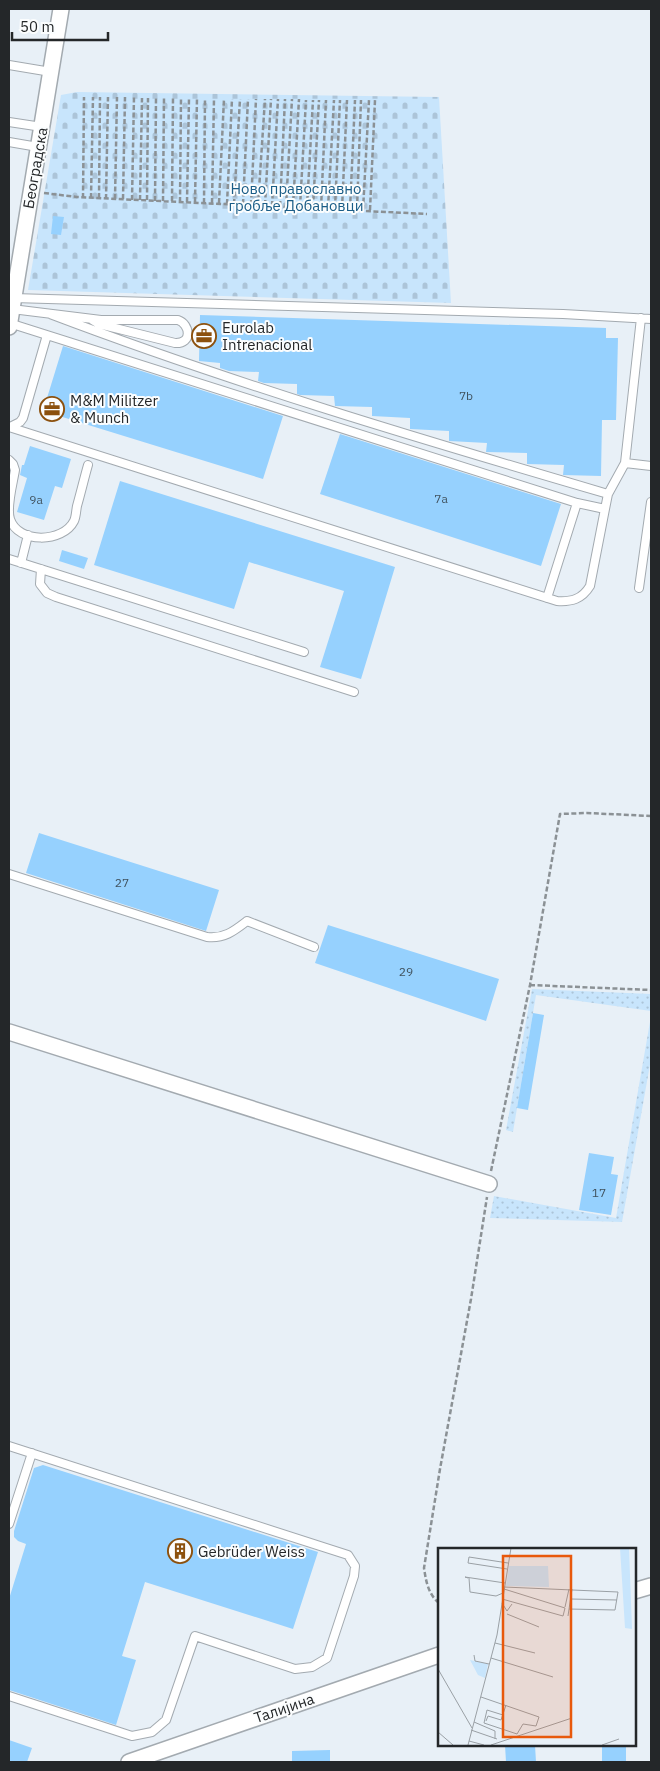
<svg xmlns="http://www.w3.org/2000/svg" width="660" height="1771" viewBox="0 0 660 1771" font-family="'IBM Plex Sans',sans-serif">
	<defs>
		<pattern id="grass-dots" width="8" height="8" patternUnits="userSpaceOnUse" patternTransform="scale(1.25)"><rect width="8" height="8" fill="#c8e5fc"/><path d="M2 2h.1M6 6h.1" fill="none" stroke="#acc4d8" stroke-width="1.8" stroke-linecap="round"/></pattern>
		<pattern id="cemetery-stones" width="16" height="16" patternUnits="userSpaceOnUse" patternTransform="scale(1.25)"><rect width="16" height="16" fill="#c8e5fc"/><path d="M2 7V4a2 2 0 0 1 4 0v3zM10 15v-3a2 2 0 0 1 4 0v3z" fill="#acc4d8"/></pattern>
	</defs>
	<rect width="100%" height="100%" fill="#e8f0f7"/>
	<path fill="url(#grass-dots)" d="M532 989 651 994V1011L536 995 513 1132 506 1130Z
		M651 1016V1059L622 1222 490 1218 494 1196 616 1218Z"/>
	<path fill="url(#cemetery-stones)" d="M77 92 439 97 451 303 28 290 61 95Z"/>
	<path fill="#96d1fe" d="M53 216 64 217 61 235 51 234Z
		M200 315 606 328V338H618L616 420H602L601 476 563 475 564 465 527 464V453L486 452 487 443 449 441V431L410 429V418L372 416V407L335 406 334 396 300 395 297 394V384L264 383 258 381 259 372 229 371 220 368V363L199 361Z
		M63 346 283 416 263 479 43 411Z
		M340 434 561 504 541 566 320 494Z
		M30 446 71 459 62 488 55 486 44 520 17 512 27 478 20 475 22 465H24Z
		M120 481 395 567 361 679 320 667 344 591 249 562 234 609 94 565Z
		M62 550 88 558 84 569 59 561Z
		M39 833 219 890 206 931 26 873Z
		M328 925 499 979 486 1021 315 963Z
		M533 1013 544 1015 528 1110 517 1108Z
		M589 1153 614 1157 611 1174 618 1175 611 1215 579 1210Z
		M43 1465 318 1552 293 1629 145 1582 122 1656 136 1660 116 1725 9 1690V1599L26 1544 18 1541 14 1537V1531L34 1468Z
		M9 1740 32 1748 27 1762H9Z
		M505 1745H535L536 1762H506Z
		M602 1745H626V1762H602Z
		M330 1750V1762H292V1751Z"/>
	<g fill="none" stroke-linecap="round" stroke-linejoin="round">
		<defs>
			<path id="lane" d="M9 65 51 72
				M9 122 42 127
				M9 142 38 147
				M13 298 563 314 651 319
				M12 309 101 320H178C190 324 193 344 175 343L99 324 91 319
				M50 314C232 383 420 439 608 494L605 509
				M9 427 557 601C572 602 582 599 590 586L605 509 577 503 9 323
				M10 427 20 422 23 418 47 335
				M9 460 13 464 15 470C13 483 6 507 10 519 18 544 63 543 74 521 76 517 76 511 77 506 81 492 84 479 88 465
				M625 463 651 466
				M608 494 625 463 641 318
				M9 559 304 652
				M21 563 28 535
				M41 569 40 584 47 593 56 597 354 692
				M639 588 651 502
				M547 598 577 503
				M9 874 207 937C224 939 234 931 247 921L314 947
				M9 1446 348 1555 355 1566 354 1576 327 1658 312 1667 295 1669 195 1636 166 1720 152 1732 132 1736 9 1696
				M9 1524 32 1453"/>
			<path id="street" d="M9 327 61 9
				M9 1032 489 1184
				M634 1591 651 1586
				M129 1762 439 1655"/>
		</defs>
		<use href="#lane" stroke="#a3aab0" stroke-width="10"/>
		<use href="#street" stroke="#a3aab0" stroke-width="18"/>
		<path stroke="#8b9195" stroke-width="2.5" stroke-dasharray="5 2.5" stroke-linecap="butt" d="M44 193 77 197 427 214
			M83 198 84 97
			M91 198 93 97
			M99 198 100 97
			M106 199 108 97
			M115 199 117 97
			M123 199 125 97
			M132 200 134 97
			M140 200 142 98
			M147 200 148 98
			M155 201 156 98
			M163 201 164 98
			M172 201 173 98
			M180 202 181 98
			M187 202 189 98
			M195 202 197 98
			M204 203 205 98
			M212 203 214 99
			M219 203 224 99
			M227 204 232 99
			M234 204 240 99
			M243 204 248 99
			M251 205 256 99
			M258 205 265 99
			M265 205 271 99
			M272 206 278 99
			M280 206 285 99
			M286 206 292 99
			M293 207 299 99
			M300 207 306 100
			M307 207 313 100
			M313 207 319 100
			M321 208 326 100
			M328 208 334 100
			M335 208 340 100
			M342 209 347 100
			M350 209 355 100
			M357 209 361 100
			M363 210 369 100
			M370 210 375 100
			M530 985 651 990
			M491 1171 530 985 560 814 587 813 651 816
			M439 1603C428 1594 426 1581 424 1568L440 1469 471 1299 487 1197"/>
		<use href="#lane" stroke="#fff" stroke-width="8"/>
		<use href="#street" stroke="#fff" stroke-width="15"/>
	</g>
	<defs>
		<symbol id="office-ring" viewBox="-11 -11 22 22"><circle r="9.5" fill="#fbfdfe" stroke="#8c510e" stroke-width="1.5"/><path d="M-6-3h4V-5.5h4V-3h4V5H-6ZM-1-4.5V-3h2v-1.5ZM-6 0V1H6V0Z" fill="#8c510e"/></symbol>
		<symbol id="building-ring" viewBox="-11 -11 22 22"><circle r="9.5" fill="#fbfdfe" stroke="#8c510e" stroke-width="1.5"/><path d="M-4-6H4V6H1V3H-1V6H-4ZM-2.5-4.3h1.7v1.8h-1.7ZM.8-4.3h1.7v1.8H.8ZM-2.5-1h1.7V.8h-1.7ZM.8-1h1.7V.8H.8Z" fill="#8c510e"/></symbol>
	</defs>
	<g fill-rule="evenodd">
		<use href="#office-ring" x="190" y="322" width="28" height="28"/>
		<use href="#office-ring" x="38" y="395" width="28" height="28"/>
		<use href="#building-ring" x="166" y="1537" width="28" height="28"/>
	</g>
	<g text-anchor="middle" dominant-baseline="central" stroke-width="4" stroke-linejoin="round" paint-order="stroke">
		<g font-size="12" fill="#40525e">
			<text x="466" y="395">7b</text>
			<text x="441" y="498">7a</text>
			<text x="36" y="499">9a</text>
			<text x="122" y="882">27</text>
			<text x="406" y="971">29</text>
			<text x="599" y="1192">17</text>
		</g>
		<g font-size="15" fill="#242729" stroke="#fbfdfe">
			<text transform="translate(35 168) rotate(-80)">Београдска</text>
			<text transform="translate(284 1708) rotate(-19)">Талијина</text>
		</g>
		<g font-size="15" fill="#1a5d87" stroke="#fbfdfe">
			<text x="296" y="188">Ново православно<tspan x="296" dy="17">гробље Добановци</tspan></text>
		</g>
		<g font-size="15" fill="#242729" stroke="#fbfdfe" text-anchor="start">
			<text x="222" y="327">Eurolab<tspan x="222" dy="17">Intrenacional</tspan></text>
			<text x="70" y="400">M&amp;M Militzer<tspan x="70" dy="17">&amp; Munch</tspan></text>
			<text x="198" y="1551">Gebrüder Weiss</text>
		</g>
	</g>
	<g transform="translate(438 1548)">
		<rect width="198" height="198" fill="#e8f0f7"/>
		<path d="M182 0H191L194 81 187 80ZM32 112 50 116 47 130 40 127Z" fill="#c8e5fc"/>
		<path d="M71 18H110L111 39 68 38Z" fill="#c8e5fc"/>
		<path fill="none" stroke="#9aa0a5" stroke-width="1" d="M69 21 30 15 31 9 70 15M30 30 27 29 67 35M31 30 32 44 58 48 65 45M66 39 180 44 177 62 131 61M64 51 125 68 127 60 66 41M133 51 179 52M64 55 69 63 74 56M127 59 131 41M69 66 101 79M130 68 134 41M57 95 97 105M36 107 37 113 51 116M53 110 115 129M0 121 34 180M43 149 101 169 98 178 85 176 79 186 46 175 49 162 65 167M48 173 50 168 63 172 68 157M36 174 57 183V191M33 182 59 191M0 184 15 197M31 193 46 197M30 197 59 87 73 0M53 197 134 170M164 197 181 191"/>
		<path fill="#e8590c" fill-opacity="0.15" stroke="#e8590c" stroke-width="2.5" d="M65 8H133V189H65Z"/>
		<rect width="198" height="198" fill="none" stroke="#242729" stroke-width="2.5"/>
	</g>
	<rect width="660" height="1771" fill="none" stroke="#242729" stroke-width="20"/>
	<path d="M12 32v8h96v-8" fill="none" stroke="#242729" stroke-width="2.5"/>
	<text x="20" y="32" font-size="15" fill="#242729" stroke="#fbfdfe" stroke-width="4" paint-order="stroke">50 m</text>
</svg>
